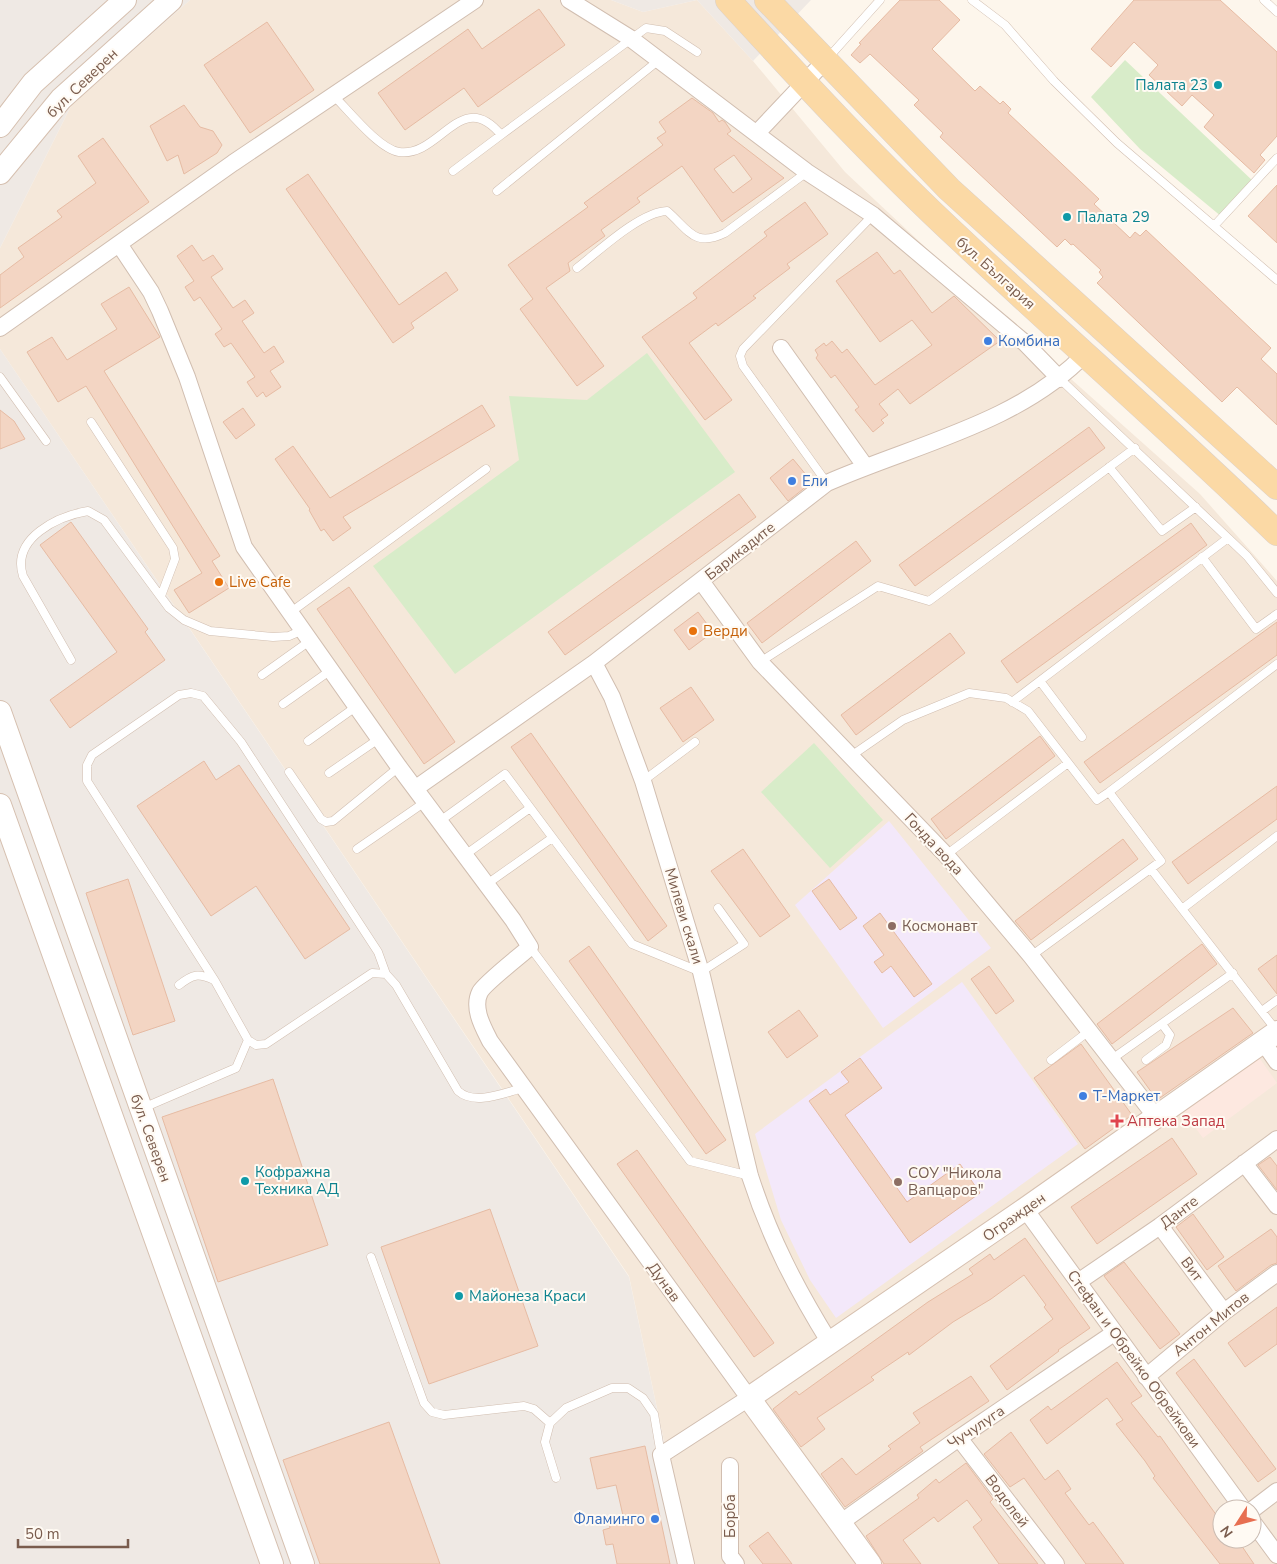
<svg xmlns="http://www.w3.org/2000/svg" width="1277" height="1564" viewBox="0 0 1277 1564" font-family="'Nunito Sans',sans-serif">
	<rect width="100%" height="100%" fill="#fdf6ec"/>
	<path fill="#f5e8da" fill-rule="evenodd" d="M190 0H611L643 12 697 0 753 61 845 172 969 288 1200 494 1277 581V1564H690L629 1276 0 349V248L71 106ZM1222 1509H1252V1539H1222Z"/>
	<path fill="#fde8e0" d="M1258 1056 1277 1083 1203 1138 1183 1111Z"/>
	<path fill="#efe9e4" d="M0 0H190L71 106 0 248Z
		M611 0H811L753 61 697 0 643 12Z
		M0 349 629 1277 690 1564H0Z"/>
	<path fill="#f3e8fa" d="M889 821 991 948 883 1028 795 905Z
		M962 982 1078 1144 836 1318 810 1280 781 1220 755 1134Z"/>
	<path fill="#d8ecc9" d="M1125 60 1254 182 1222 217 1140 149 1091 97Z
		M647 353 735 472 455 674 373 566 519 460 509 396 587 400Z
		M814 743 883 820 830 868 761 792Z"/>
	<path fill="#f3d5c3" stroke="#e6bba3" fill-rule="evenodd" d="M900 0H939L960 20 932 49 975 91 980 86 1000 104 1003 101 1011 109 1008 113 1099 199 1094 204 1130 238 1135 232 1140 236 1146 230 1271 348 1261 359 1277 374V425L1237 387 1222 402 1097 283 1103 277 1099 272 1101 270 1073 244 1071 245 1065 239 1057 247 940 137 943 133 914 105 919 100 870 54 860 63 851 55 861 44 859 43Z
		M1134 0H1220L1277 52V136L1260 155 1265 160 1254 173 1204 127 1214 115 1192 95 1182 106 1149 75 1158 65 1134 42 1111 67 1091 49Z
		M539 9 565 45 478 107 464 88 405 130 378 93 468 29 482 49Z
		M267 22 314 90 250 133 204 65Z
		M692 98 713 113 719 122 722 120 725 122 731 131 727 134 784 178 722 222 682 166 637 198 640 202 601 230 605 236 568 263 570 271 546 288 604 366 577 386 520 309 533 299 508 265 588 207 584 203 663 145 657 138 666 132 659 122ZM734 155 752 179 733 193 714 169Z
		M184 105 200 127 213 131 222 145 217 153 184 174 178 155 167 161 150 126Z
		M103 138 149 202 0 308V275L24 257 18 248 62 217 57 211 96 183 78 156Z
		M308 174 399 305 446 272 458 290 411 323 414 328 393 343 286 189Z
		M1277 185V243L1248 216Z
		M805 202 828 234 787 264 790 268 753 296 756 298 718 326 716 323 689 343 732 400 705 420 642 337 697 298 693 293 767 236 764 232Z
		M192 245 203 261 213 255 223 269 211 277 233 308 245 300 254 313 242 321 264 353 274 346 284 362 270 371 281 387 266 397 263 392 257 397 247 382 255 377 231 343 224 347 215 334 222 329 200 297 194 301 185 287 194 281 177 256Z
		M877 252 894 274 900 270 932 313 954 296 1000 341 910 404 898 389 879 404 888 415 881 420 884 423 873 432 855 410 859 407 835 375 831 378 816 358 818 355 815 350 824 343 826 346 832 341 842 353 847 349 875 385 932 345 912 320 880 342 836 281Z
		M129 287 160 337 104 371 220 556 212 561 229 588 189 613 174 590 202 573 86 386 58 402 27 352 52 337 67 360 117 329 101 304Z
		M482 405 495 426 343 517 351 528 333 541 324 529 321 531 309 510 310 509 275 459 293 446 330 498Z
		M243 408 255 425 236 439 223 422Z
		M0 410 14 421 25 439 0 449Z
		M1089 427 1105 448 915 586 899 565Z
		M793 459 812 482 788 501 770 478Z
		M739 494 756 517 565 655 548 632Z
		M71 522 148 629 145 632 165 660 70 728 50 700 117 652 40 545Z
		M1191 523 1207 545 1017 683 1001 661Z
		M856 541 871 561 762 643 747 623Z
		M349 587 455 742 424 764 317 609Z
		M698 612 713 632 689 650 674 630Z
		M1277 622V655L1100 783 1084 762Z
		M950 633 965 653 856 735 841 715Z
		M691 687 714 720 683 742 660 708Z
		M531 733 667 926 648 941 511 747Z
		M1040 736 1055 756 946 839 931 819Z
		M204 761 216 780 239 765 350 929 305 959 256 886 211 916 137 806Z
		M1277 786V819L1188 884 1172 862Z
		M1123 839 1138 859 1031 940 1015 921Z
		M743 849 790 916 760 937 711 871Z
		M128 879 175 1021 133 1035 86 893Z
		M829 879 857 918 840 930 812 891Z
		M880 913 932 984 914 997 891 966 882 973 874 962 884 955 863 926Z
		M1202 944 1217 964 1112 1044 1097 1024Z
		M589 946 726 1140 706 1154 569 961Z
		M1277 955V994L1258 969Z
		M989 966 1014 1001 996 1014 971 979Z
		M1233 1008 1253 1033 1157 1100 1137 1072Z
		M799 1010 818 1036 787 1058 768 1032Z
		M1081 1044 1132 1115 1085 1149 1034 1078Z
		M860 1058 882 1088 845 1115 907 1202 960 1164 980 1193 910 1243 809 1101 826 1089 830 1095 849 1082 841 1072Z
		M273 1079 328 1245 218 1282 162 1117Z
		M1172 1138 1197 1174 1097 1244 1071 1207Z
		M637 1150 774 1343 754 1357 617 1164Z
		M1270 1157 1277 1166V1190L1258 1165Z
		M490 1209 538 1346 429 1384 381 1247Z
		M1193 1214 1224 1257 1207 1270 1176 1227Z
		M1271 1229 1277 1237V1263L1271 1265 1236 1291 1218 1266Z
		M1025 1238 1090 1328 1058 1350 1059 1351 1007 1390 990 1366 1053 1319 1044 1307 1046 1305 1024 1275 991 1299 953 1322 909 1355 908 1352 871 1377 874 1380 817 1418 825 1429 801 1447 773 1409 796 1391 799 1395 928 1302 973 1274 969 1269 990 1254 994 1260Z
		M1124 1262 1180 1334 1160 1349 1104 1276Z
		M1277 1307V1344L1245 1367 1228 1343Z
		M1194 1359 1276 1469 1258 1482 1176 1373Z
		M1117 1362 1142 1396 1131 1403 1158 1437 1160 1436 1222 1523V1539H1237L1254 1564H1220L1153 1478 1155 1476 1145 1461 1116 1424 1123 1420 1107 1398 1047 1444 1030 1420 1048 1406 1051 1410Z
		M971 1376 989 1401 920 1447 923 1451 845 1507 821 1474 842 1458 856 1475 891 1449 888 1446 920 1423 913 1413Z
		M389 1422 440 1564H320L283 1460Z
		M1011 1432 1045 1480 1058 1470 1071 1489 1065 1493 1089 1525 1093 1522 1124 1564H1086L1024 1478 1010 1487 984 1454Z
		M645 1446 670 1564H617L613 1544 606 1545 603 1530 610 1528 609 1523 624 1520 616 1485 597 1489 590 1458Z
		M966 1463 993 1499 990 1502 1038 1564H999L973 1527 982 1520 967 1500 938 1522 934 1517 903 1540 921 1564H884L866 1536 919 1498 917 1495 936 1479 939 1483Z
		M768 1532 792 1564H763L749 1546Z"/>
	<g fill="none" stroke-linecap="round" stroke-linejoin="round">
		<defs>
			<path id="lane" d="M972 0 1005 25 1054 81 1117 143 1277 280
				M1264 0 1277 12
				M828 58 880 0
				M334 96C349 111 379 149 399 152 440 158 461 86 501 135L646 28 665 31 697 52
				M453 171 501 135
				M497 191 659 60
				M1214 226 1277 158
				M577 268C599 251 640 212 667 211 689 230 694 248 725 233L807 172
				M0 377 46 441
				M1060 379 1247 556 1277 593
				M91 422 173 548 175 559 161 596
				M1109 467 1162 531 1196 507
				M827 483 743 366 740 356 743 349 873 215
				M1202 557 1256 629 1277 614
				M291 612 486 469
				M71 660 23 576C11 538 58 516 88 511L104 520 169 608 184 620 210 631 273 637 289 636 303 630
				M760 662 878 586 929 601 1135 448
				M262 675 311 640
				M1040 681 1082 737
				M1012 702 1228 538
				M283 704 331 670
				M308 741 357 706
				M851 756 903 720 969 693 1006 698 1028 711 1097 800 1109 792 1161 861 1031 956
				M289 772 321 819 326 822 333 821 399 767
				M329 773 380 738
				M643 781 695 742
				M1109 792 1277 664
				M440 821 505 774 632 944 701 972 744 944 718 908
				M357 849 425 802
				M465 855 530 808
				M946 855 1068 763
				M1151 869 1276 1030
				M487 884 552 838
				M1182 909 1277 836
				M530 947 690 1161 750 1176
				M386 974 372 973 266 1044 256 1045 248 1040 215 981 87 781V765L92 755 179 695 191 693 203 696 241 742 378 952 386 974 396 985 458 1091C475 1106 503 1093 523 1088
				M179 985C193 974 198 973 214 980
				M1262 1011 1277 1000
				M1112 1059 1233 973
				M1051 1060 1089 1031
				M1146 1060 1166 1045 1170 1035 1162 1024
				M143 1108 236 1068 248 1040
				M371 1257 424 1403 432 1412 444 1415 524 1406 534 1409 550 1423
				M556 1478 545 1442 550 1423 566 1408 612 1388H628L643 1398 654 1414 661 1455"/>
			<path id="street" d="M569 0 630 38 807 172 873 215 1025 343 1060 379
				M757 133 825 61
				M119 244 151 292 160 311 187 377 244 547 399 767 513 920 530 947C520 956 485 983 480 992 472 1008 483 1027 490 1041L749 1398 661 1455 686 1564
				M0 328 233 163 475 0
				M781 348 865 466
				M701 581 760 662 946 855 1031 956 1156 1117
				M594 663 612 697 643 781 701 972 750 1176C770 1238 796 1288 830 1343
				M416 788 594 663 827 483C913 445 1019 423 1085 354
				M1263 1042 1277 1062
				M1244 1163 1277 1206
				M1025 1209 1243 1509
				M1160 1226 1224 1312
				M1078 1282 1160 1226 1277 1139
				M1146 1377 1224 1312 1277 1273
				M959 1438 1056 1564
				M730 1466V1556L736 1564
				M1252 1510 1277 1491
				M1252 1521 1277 1555
				M840 1523 959 1438 1114 1333"/>
			<path id="secondary" d="M0 126 33 83 125 0
				M0 173 61 99 171 0
				M0 712 303 1564
				M0 805 272 1564
				M870 1564 749 1398 1025 1209 1277 1032"/>
			<path id="primary" d="M728 0C803 82 879 164 961 240 1066 339 1174 433 1277 533
				M767 0 949 189 1277 487"/>
		</defs>
		<use href="#lane" stroke="#d1beb0" stroke-width="9"/>
		<use href="#street" stroke="#d1beb0" stroke-width="18"/>
		<use href="#secondary" stroke="#d6c0b0" stroke-width="24"/>
		<use href="#primary" stroke="#dad1cd" stroke-width="26"/>
		<use href="#lane" stroke="#fff" stroke-width="8"/>
		<use href="#street" stroke="#fff" stroke-width="16"/>
		<use href="#secondary" stroke="#fff" stroke-width="22"/>
		<use href="#primary" stroke="#fbd9a5" stroke-width="25"/>
	</g>
	<g fill="#0f9aa8" stroke="#fffaf3" stroke-width="2">
		<circle cx="1218" cy="85" r="5"/>
		<circle cx="1067" cy="217" r="5"/>
		<circle cx="245" cy="1181" r="5"/>
		<circle cx="459" cy="1296" r="5"/>
	</g>
	<g fill="#3f7fe0" stroke="#fffaf3" stroke-width="2">
		<circle cx="988" cy="341" r="5"/>
		<circle cx="792" cy="481" r="5"/>
		<circle cx="1083" cy="1096" r="5"/>
		<circle cx="655" cy="1519" r="5"/>
	</g>
	<g fill="#e8710a" stroke="#fffaf3" stroke-width="2">
		<circle cx="219" cy="582" r="5"/>
		<circle cx="693" cy="631" r="5"/>
	</g>
	<g fill="#8d6e63" stroke="#fffaf3" stroke-width="2">
		<circle cx="892" cy="926" r="5"/>
		<circle cx="898" cy="1182" r="5"/>
	</g>
	<path fill="#e0444e" stroke="#fffaf3" stroke-width="2" d="M1114.5 1113.5h5v5h5v5h-5v5h-5v-5h-5v-5h5z"/>
	<g text-anchor="middle" dominant-baseline="central" stroke-width="4" stroke-linejoin="round" paint-order="stroke">
		<g font-size="15" fill="#7a5c4d" stroke="#fffaf3">
			<text transform="translate(82 83) rotate(-44)">бул. Северен</text>
			<text transform="translate(996 273) rotate(42)">бул. България</text>
			<text transform="translate(740 551) rotate(-38)">Барикадите</text>
			<text transform="translate(934 844) rotate(47)">Гонда вода</text>
			<text transform="translate(684 916) rotate(73)">Милеви скали</text>
			<text transform="translate(151 1138) rotate(70)">бул. Северен</text>
			<text transform="translate(1179 1212) rotate(-37)">Данте</text>
			<text transform="translate(1014 1217) rotate(-35)">Огражден</text>
			<text transform="translate(1192 1269) rotate(53)">Вит</text>
			<text transform="translate(664 1282) rotate(54)">Дунав</text>
			<text transform="translate(1211 1324) rotate(-39)">Антон Митов</text>
			<text transform="translate(1134 1359) rotate(54)">Стефан и Обрейко Обрейкови</text>
			<text transform="translate(976 1427) rotate(-34)">Чучулуга</text>
			<text transform="translate(1007 1501) rotate(53)">Водолей</text>
			<text transform="translate(730 1516) rotate(-90)">Борба</text>
		</g>
		<g font-size="15" fill="#0d838f" stroke="#fffaf3" text-anchor="start">
			<text x="1208" y="85" text-anchor="end">Палата 23</text>
			<text x="1077" y="217">Палата 29</text>
			<text x="255" y="1172">Кофражна<tspan x="255" dy="17">Техника АД</tspan></text>
			<text x="469" y="1296">Майонеза Краси</text>
		</g>
		<g font-size="15" fill="#366cbe" stroke="#fffaf3" text-anchor="start">
			<text x="998" y="341">Комбина</text>
			<text x="802" y="481">Ели</text>
			<text x="1093" y="1096">Т-Маркет</text>
			<text x="645" y="1519" text-anchor="end">Фламинго</text>
		</g>
		<g font-size="15" fill="#c56008" stroke="#fffaf3" text-anchor="start">
			<text x="229" y="582">Live Cafe</text>
			<text x="703" y="631">Верди</text>
		</g>
		<g font-size="15" fill="#785e54" stroke="#fffaf3" text-anchor="start">
			<text x="902" y="926">Космонавт</text>
			<text x="908" y="1173">СОУ "Никола<tspan x="908" dy="17">Вапцаров"</tspan></text>
		</g>
		<g font-size="15" fill="#be3a42" stroke="#fffaf3" text-anchor="start">
			<text x="1127" y="1121">Аптека Запад</text>
		</g>
	</g>
	<g transform="translate(1237 1524) rotate(234)"><circle r="24" fill="#fffaf3" stroke="#cabbb1"/>
	<path d="M0-4L9 19L0 12L-9 19Z" fill="#e76f51"/>
	<text y="-8" font-size="14" font-weight="bold" text-anchor="middle" fill="#7a5c4d">N</text>
	</g>
	<path d="M18 1539v8h110v-8" fill="none" stroke="#7a5c4d" stroke-width="2.5"/>
	<text x="25" y="1539" font-size="15" fill="#7a5c4d" stroke="#fffaf3" stroke-width="4" paint-order="stroke">50 m</text>
</svg>
